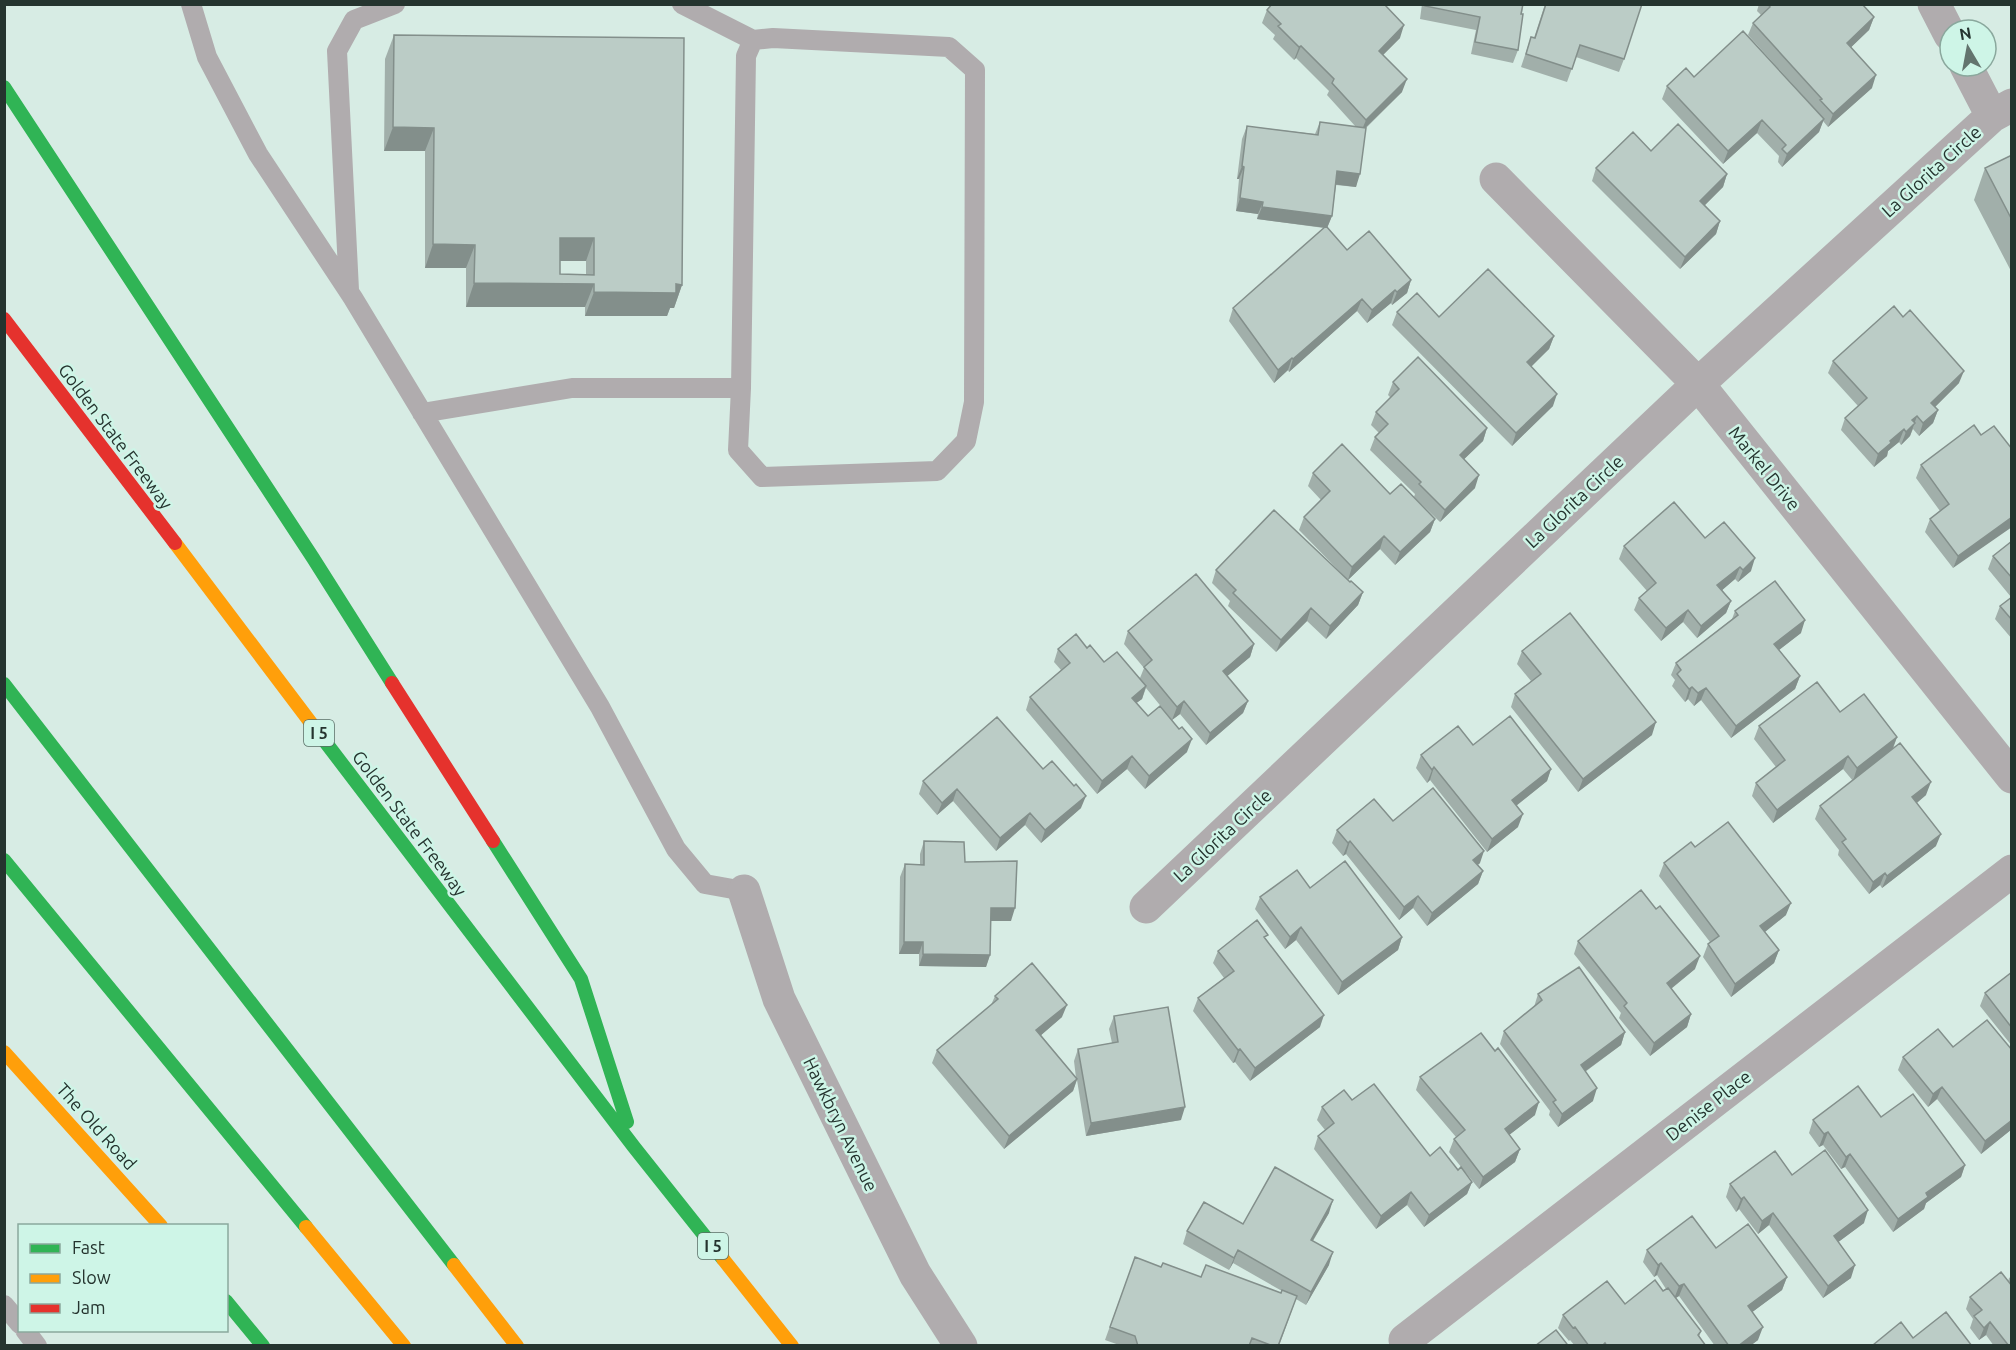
<svg xmlns="http://www.w3.org/2000/svg" width="2016" height="1350" viewBox="0 0 2016 1350" font-family="Ubuntu,sans-serif">
	<rect width="100%" height="100%" fill="#d7ece4"/>
	<g fill="none" stroke-linecap="round" stroke-linejoin="round">
		<path stroke="#b0acae" stroke-width="20" d="M191 4 207 57 258 154 353 298 600 707 676 849 705 884 744 891
			M682 4 753 40
			M349 290 337 51 354 20 395 4
			M422 413 572 388H741L738 450 762 477 937 471 966 441 974 402 975 70 949 47 773 38 753 40 746 56 741 388
			M4 1305 20 1324
			M25 1330 37 1346"/>
		<path stroke="#b0acae" stroke-width="33" d="M1934 4 1950 35
			M1966 66 1992 116
			M1496 179 1698 384 2012 777
			M744 891 779 999 915 1274 961 1346
			M1146 907 1698 384 1992 116 2012 105
			M1405 1340 2012 871"/>
		<path stroke="#30b455" stroke-width="14" d="M4 87 313 558 392 683
			M4 684 454 1265
			M317 731 634 1147 723 1259
			M493 841 581 979 627 1122
			M4 860 306 1227
			M226 1301 263 1346"/>
		<path stroke="#ff9f0a" stroke-width="14" d="M175 543 317 731
			M4 1052 161 1226
			M306 1227 404 1346
			M723 1259 792 1346
			M454 1265 517 1346"/>
		<path stroke="#e5322d" stroke-width="14" d="M4 319 175 543
			M392 683 493 841"/>
	</g>
	<path fill="#a1afaa" fill-rule="evenodd" d="M1422 4H1523L1518 50 1513 63 1471 54 1476 30 1420 19Z
		M1545 4 1624 59 1619 72 1576 57 1567 82 1521 67 1531 37 1534 38Z
		M1759 4H1862L1874 17 1869 30 1851 47 1872 88 1828 127 1823 121 1819 132 1782 167 1778 162 1779 156 1757 133 1723 164 1662 99 1667 86 1694 77 1816 110 1748 35 1753 23 1761 15 1757 11Z
		M1267 10 1400 38 1383 55 1402 92 1366 128 1356 187 1336 185 1332 216 1327 228 1347 250 1411 280 1407 293 1392 305 1391 303 1367 323 1357 311 1289 372 1288 370 1274 383 1229 321 1233 308 1324 228 1257 219 1258 214 1236 211 1239 179H1237L1242 139 1247 126 1315 134 1320 122 1356 127 1327 95 1329 91 1296 58 1294 60 1273 39 1275 35 1262 23Z
		M394 35 682 285 674 308H670L667 316H585V307H466V268H425V151H384L385 59ZM560 261H586V275L560 274Z
		M1651 151 1727 174 1723 187 1705 205 1720 221 1716 234 1680 269 1592 181 1596 168Z
		M2012 155V273L1974 200 1985 168Z
		M1397 312 1439 317 1554 336 1549 349 1531 366 1553 406 1512 446 1392 325Z
		M1833 361 1959 383 1935 407 1938 410 1933 423 1919 436 1913 429 1910 436 1901 445 1899 442 1888 451 1887 456 1874 467 1841 430 1845 418 1858 406 1828 373Z
		M1393 382 1487 428 1483 441 1464 459 1475 488 1440 522 1414 497 1415 494 1370 450 1375 437 1379 433 1371 425 1376 412 1391 398 1388 395Z
		M1981 435 2012 449 1953 568 1925 532 1930 519 1940 511 1916 478 1921 465Z
		M1313 473 1390 494 1435 519 1430 532 1395 565 1380 549 1348 580 1299 530 1304 517 1321 500 1308 486Z
		M1705 538 1751 571 1738 582 1735 579 1722 590 1731 601 1726 613 1697 638 1683 622 1661 641 1634 610 1639 598 1647 591 1619 559 1624 546Z
		M2012 541V639L1995 619 2000 606 2011 597 1988 569 1993 556Z
		M1216 570 1350 582 1363 592 1358 605 1326 639 1307 621 1276 652 1228 606 1230 601 1212 583Z
		M1735 611 1801 633 1779 650 1800 676 1795 689 1731 738 1701 700 1694 706 1688 699 1685 702 1672 686 1675 680 1671 675 1676 663 1732 619Z
		M1128 631 1254 644 1250 657 1227 676 1248 701 1243 713 1206 745 1180 714 1172 720 1146 688 1142 699 1136 703 1148 716 1187 752 1145 789 1127 769 1097 794 1026 710 1030 697 1061 670 1054 662 1058 649 1087 648 1104 662 1140 678 1144 668 1124 644Z
		M1522 651 1652 735 1578 792 1511 707 1515 694 1531 681 1517 664Z
		M1840 712 1897 737 1893 749 1926 795 1917 803 1936 846 1882 888 1880 885 1869 894 1838 855 1839 850 1815 819 1820 806 1853 781 1843 769 1773 823 1752 796 1756 783 1776 767 1754 739 1759 726Z
		M1473 745 1551 769 1547 781 1516 806 1518 827 1487 852 1430 780 1427 783 1416 768 1421 755Z
		M1043 769 1081 808 1041 843 1025 825 996 851 953 801 937 815 919 794 923 781Z
		M1393 821 1480 863 1478 865 1483 871 1478 884 1427 926 1413 908 1399 920 1346 854 1343 856 1332 843 1337 830Z
		M924 841 965 862 1011 921H991L990 955 986 967 919 966V954H899L900 877 905 864H920V854Z
		M1695 847 1786 915 1765 932 1779 950 1774 963 1731 997 1703 957 1708 944 1710 942 1659 876 1664 863Z
		M1310 888 1402 937 1398 950 1338 995 1296 940 1285 949 1255 909 1260 897Z
		M1266 939 1320 1027 1250 1081 1235 1062 1233 1063 1193 1011 1198 998 1224 978 1213 963 1218 951Z
		M1578 941 1695 969 1671 989 1691 1014 1687 1027 1650 1056 1619 1018 1621 1013 1574 954Z
		M2012 972V1046L1980 1006 1985 993Z
		M1538 994 1625 1032 1621 1045 1585 1072 1593 1101 1558 1127 1549 1115 1550 1111 1500 1044 1504 1031 1534 1007Z
		M995 996 1062 1017 1041 1035 1076 1078 1074 1061 1078 1049 1112 1043 1109 1029 1114 1016 1181 1120 1086 1136 1077 1080 1073 1091 1004 1149 932 1063 937 1050 991 1005Z
		M1903 1057 2012 1129 1981 1154 1937 1099 1928 1107 1898 1070Z
		M1420 1077 1535 1115 1509 1135 1520 1149 1515 1162 1479 1189 1449 1152 1454 1139 1456 1137 1416 1090Z
		M1352 1100 1430 1156 1458 1170 1472 1182 1467 1194 1424 1227 1407 1205 1376 1229 1314 1149 1318 1136 1325 1130 1317 1120 1322 1107Z
		M1881 1117 1965 1165 1961 1177 1926 1203 1924 1209 1893 1232 1845 1167 1841 1169 1823 1145 1819 1147 1809 1133 1813 1120Z
		M1792 1175 1864 1223 1838 1242 1851 1278 1823 1298 1769 1225 1758 1234 1739 1209 1736 1212 1726 1197 1730 1184Z
		M1329 1213 1313 1241 1329 1265 1306 1305 1296 1299 1279 1346H1122L1105 1340 1135 1257 1161 1267 1201 1277 1281 1293 1282 1291 1233 1263 1229 1270 1183 1244 1187 1231Z
		M1716 1248 1787 1277 1782 1290 1752 1312 1758 1340 1750 1346H1715L1679 1296 1676 1298 1701 1331 1699 1337 1706 1346H1575L1570 1340 1569 1341 1558 1328 1563 1315 1625 1304 1663 1291 1666 1289 1657 1275 1654 1277 1643 1262 1647 1250Z
		M2012 1276V1346H1994L1986 1335 1979 1340 1970 1328 1973 1319 1966 1309 1970 1297 2008 1282 2009 1278Z"/>
	<path fill="#838f8b" d="M1874 17 1869 30 1842 56 1847 43Z
		M1404 25 1400 38 1374 64 1379 51Z
		M1301 46 1296 58 1294 60 1299 47Z
		M1876 75 1872 88 1828 127 1833 114Z
		M1407 79 1402 92 1361 132 1366 120Z
		M1824 119 1819 132 1782 167 1787 154Z
		M1762 120 1757 133 1723 164 1728 151Z
		M393 127 434 128 425 151H384Z
		M1242 166 1244 167 1239 179H1237Z
		M1337 171 1360 174 1356 187 1332 184Z
		M1727 174 1723 187 1696 214 1700 201Z
		M1240 198 1263 202 1258 214 1236 211Z
		M1262 207 1332 216 1327 228 1257 219Z
		M1720 221 1716 234 1680 269 1685 257Z
		M560 238H594L586 261H551Z
		M433 244 475 245 466 268H425Z
		M1411 280 1407 293 1392 305 1397 292Z
		M474 283 594 284 585 307H466Z
		M676 284 682 285 674 308H670L667 316H585L594 292Z
		M1395 290 1391 303 1367 323 1372 310Z
		M1362 299 1357 311 1289 372 1293 359Z
		M1554 336 1549 349 1523 375 1527 362Z
		M1292 358 1288 370 1274 383 1278 370Z
		M1964 371 1959 383 1927 415 1931 403Z
		M1557 394 1553 406 1512 446 1516 433Z
		M1938 410 1933 423 1919 436 1923 423Z
		M1917 416 1910 436 1901 445 1906 432 1912 420Z
		M1487 428 1483 441 1455 468 1460 455Z
		M1904 429 1899 442 1888 451 1887 456 1874 467 1878 454 1890 441Z
		M1479 475 1475 488 1440 522 1445 510Z
		M2012 517V527L1953 568 1958 556Z
		M1435 519 1430 532 1395 565 1400 552Z
		M1384 536 1380 549 1348 580 1352 567Z
		M1755 558 1751 571 1738 582 1743 570Z
		M1740 567 1735 579 1713 598 1717 585Z
		M1363 592 1358 605 1326 639 1330 626Z
		M1731 601 1726 613 1697 638 1701 626Z
		M1311 608 1307 621 1276 652 1281 640Z
		M1688 610 1683 622 1661 641 1666 628Z
		M1805 620 1801 633 1770 657 1774 644Z
		M1254 644 1250 657 1218 684 1223 671Z
		M1800 676 1795 689 1731 738 1736 726Z
		M1146 686 1142 699 1127 710 1132 698Z
		M1692 687 1688 699 1685 702 1689 689Z
		M1706 688 1701 700 1694 706 1698 693Z
		M1184 701 1180 714 1172 720 1177 707Z
		M1248 701 1243 713 1206 745 1210 733Z
		M1656 722 1652 735 1578 792 1583 779Z
		M1897 737 1892 750 1853 781 1857 768Z
		M1192 739 1187 752 1145 789 1149 776Z
		M1132 756 1127 769 1097 794 1102 781Z
		M1848 756 1843 769 1773 823 1777 810Z
		M1434 767 1430 780 1427 783 1432 770Z
		M1551 769 1547 781 1507 813 1512 800Z
		M1931 782 1926 795 1908 810 1912 797Z
		M957 789 953 801 937 815 942 803Z
		M1086 796 1081 808 1041 843 1045 830Z
		M1030 813 1025 825 996 851 1000 838Z
		M1523 814 1518 827 1487 852 1492 839Z
		M1941 834 1936 846 1882 888 1887 876Z
		M1350 841 1346 854 1343 856 1348 843Z
		M1484 851 1480 863 1468 872 1473 860Z
		M1483 871 1478 884 1427 926 1432 913Z
		M1885 873 1880 885 1869 894 1873 882Z
		M1418 896 1413 908 1399 920 1404 907Z
		M1791 903 1786 915 1756 939 1760 926Z
		M991 908H1015L1011 921H986Z
		M1301 927 1296 940 1285 949 1290 937Z
		M1402 937 1398 950 1338 995 1342 982Z
		M904 942H923L919 954H899Z
		M1779 950 1774 963 1731 997 1735 984Z
		M923 954 990 955 986 967 919 966Z
		M1700 956 1695 969 1662 996 1667 983Z
		M1067 1005 1062 1017 1032 1043 1036 1030Z
		M1691 1014 1687 1027 1650 1056 1654 1043Z
		M1324 1015 1320 1027 1250 1081 1255 1068Z
		M1625 1032 1621 1045 1576 1078 1581 1065Z
		M1240 1049 1235 1062 1233 1063 1238 1050Z
		M1077 1079 1073 1091 1004 1149 1009 1136Z
		M1942 1087 1937 1099 1928 1107 1933 1094Z
		M1597 1088 1593 1101 1558 1127 1562 1114Z
		M1539 1102 1535 1115 1500 1142 1505 1129Z
		M1185 1107 1181 1120 1086 1136 1091 1123Z
		M2012 1120V1129L1981 1154 1985 1141Z
		M1828 1132 1823 1145 1819 1147 1824 1134Z
		M1520 1149 1515 1162 1479 1189 1483 1177Z
		M1850 1154 1845 1167 1841 1169 1846 1157Z
		M1965 1165 1961 1177 1926 1203 1924 1209 1893 1232 1898 1219 1926 1193Z
		M1472 1182 1467 1194 1424 1227 1429 1215Z
		M1411 1192 1407 1205 1376 1229 1381 1216Z
		M1744 1197 1739 1209 1736 1212 1741 1199Z
		M1333 1200 1329 1213 1306 1252 1311 1240Z
		M1868 1210 1864 1223 1829 1249 1834 1236Z
		M1773 1213 1769 1225 1758 1234 1762 1221Z
		M1238 1250 1233 1263 1229 1270 1234 1258Z
		M1333 1252 1329 1265 1306 1305 1311 1292Z
		M1661 1263 1657 1275 1654 1277 1658 1265Z
		M1855 1265 1851 1278 1823 1298 1828 1286Z
		M1787 1277 1782 1290 1743 1319 1748 1306Z
		M1684 1284 1679 1296 1674 1299 1679 1286Z
		M1990 1322 1986 1335 1979 1340 1984 1328Z
		M1763 1327 1758 1340 1750 1346H1738Z"/>
	<path fill="#bbccc6" stroke="#838f8b" stroke-width="1.5" fill-rule="evenodd" d="M1272 4H1384L1404 25 1379 51 1407 79 1366 120 1332 83 1334 79 1301 46 1299 47 1278 26 1281 24 1267 10Z
		M1425 4H1523L1521 14H1523L1518 50 1475 42 1480 17 1425 6Z
		M1546 4H1642L1624 59 1580 45 1572 69 1526 54 1531 37 1535 38Z
		M1768 4H1862L1874 17 1847 43 1876 75 1833 114 1820 100 1822 99 1753 23 1770 7Z
		M1743 31 1824 119 1787 154 1782 149 1786 145 1762 120 1728 151 1667 86 1686 68 1694 77Z
		M394 35 684 38 682 285 676 284V293L594 292V284L474 283 475 245 433 244 434 128 393 127ZM560 238H594V275L560 274Z
		M1320 122 1366 128 1360 174 1337 171 1332 216 1262 207 1263 202 1240 198 1244 167 1242 166 1247 126 1318 135Z
		M1678 124 1727 174 1700 201 1720 221 1685 257 1596 168 1633 132 1651 151Z
		M2012 155V220L1985 168Z
		M1326 226 1347 250 1369 231 1411 280 1397 292 1395 290 1372 310 1362 299 1293 359 1292 358 1278 370 1233 308Z
		M1488 269 1554 336 1527 362 1557 394 1516 433 1397 312 1417 293 1439 317Z
		M1894 306 1903 317 1910 310 1964 371 1931 403 1938 410 1923 423 1917 416 1912 420 1915 423 1906 432 1904 429 1890 441 1891 443 1878 454 1845 418 1867 398 1833 361Z
		M1418 357 1487 428 1460 455 1479 475 1445 510 1419 484 1421 482 1375 437 1388 424 1376 412 1399 389 1393 382Z
		M1974 425 1981 435 1994 426 2012 449V517L1958 556 1930 519 1949 504 1921 465Z
		M1342 444 1390 494 1401 484 1435 519 1400 552 1384 536 1352 567 1304 517 1330 491 1313 473Z
		M1674 502 1705 538 1724 522 1755 558 1743 570 1740 567 1717 585 1731 601 1701 626 1688 610 1666 628 1639 598 1656 583 1624 546Z
		M1274 510 1350 582 1351 581 1363 592 1330 626 1311 608 1281 640 1233 593 1236 590 1216 570Z
		M2012 541V578L1993 556Z
		M1196 574 1254 644 1223 671 1248 701 1210 733 1184 701 1177 707 1144 667 1152 660 1128 631Z
		M1775 581 1805 620 1774 644 1800 676 1736 726 1706 688 1698 693 1692 687 1689 689 1677 674 1681 670 1676 663 1738 615 1735 611Z
		M2012 597V620L2000 606Z
		M1570 613 1656 722 1583 779 1515 694 1541 674 1522 651Z
		M1076 634 1087 648 1090 645 1104 662 1117 652 1146 686 1132 698 1148 716 1160 706 1179 729 1182 727 1192 739 1149 776 1132 756 1102 781 1030 697 1070 663 1058 649Z
		M1817 682 1840 712 1864 694 1897 737 1857 768 1848 756 1777 810 1756 783 1785 760 1759 726Z
		M1510 716 1551 769 1512 800 1523 814 1492 839 1434 767 1432 770 1421 755 1458 726 1473 745Z
		M997 717 1043 769 1052 761 1074 786 1076 784 1086 796 1045 830 1030 813 1000 838 957 789 942 803 923 781Z
		M1900 743 1931 782 1912 797 1941 834 1887 876 1885 873 1873 882 1842 842 1846 839 1820 806Z
		M1433 788 1484 851 1473 860 1483 871 1432 913 1418 896 1404 907 1350 841 1348 843 1337 830 1374 799 1393 821Z
		M1728 822 1791 903 1760 926 1779 950 1735 984 1708 944 1719 936 1664 863 1691 842 1695 847Z
		M924 841 964 842 965 862 1017 861 1015 908H991L990 955 923 954V942H904L905 864 924 865Z
		M1345 861 1402 937 1342 982 1301 927 1290 937 1260 897 1297 870 1310 888Z
		M1641 890 1656 909 1660 906 1700 956 1667 983 1691 1014 1654 1043 1624 1006 1627 1003 1578 941Z
		M1257 920 1268 935 1264 937 1324 1015 1255 1068 1240 1049 1238 1050 1198 998 1234 971 1218 951Z
		M1032 963 1067 1005 1036 1030 1077 1079 1009 1136 937 1050 998 999 995 996Z
		M1579 967 1625 1032 1581 1065 1597 1088 1562 1114 1553 1102 1556 1100 1504 1031 1542 1000 1538 994Z
		M2012 972V1028L1985 993Z
		M1168 1007 1185 1107 1091 1123 1078 1049 1118 1042 1114 1016Z
		M1987 1020 2012 1050V1120L1985 1141 1942 1087 1933 1094 1903 1057 1938 1029 1953 1047Z
		M1481 1033 1495 1051 1498 1048 1539 1102 1505 1129 1520 1149 1483 1177 1454 1139 1465 1130 1420 1077Z
		M1374 1084 1430 1156 1440 1147 1458 1170 1461 1167 1472 1182 1429 1215 1411 1192 1381 1216 1318 1136 1334 1123 1322 1107 1344 1090 1352 1100Z
		M1858 1086 1881 1117 1913 1094 1965 1165 1926 1193 1928 1197 1898 1219 1850 1154 1846 1157 1828 1132 1824 1134 1813 1120Z
		M1825 1150 1868 1210 1834 1236 1855 1265 1828 1286 1773 1213 1762 1221 1744 1197 1741 1199 1730 1184 1775 1151 1792 1175Z
		M1275 1167 1333 1200 1311 1240 1333 1252 1311 1292 1238 1250 1234 1258 1187 1231 1204 1202 1243 1224Z
		M1692 1216 1716 1248 1748 1224 1787 1277 1748 1306 1763 1327 1738 1346H1729L1684 1284 1679 1286 1661 1263 1658 1265 1647 1250Z
		M1135 1257 1161 1267 1163 1263 1201 1277 1206 1265 1281 1293 1282 1290 1297 1296 1278 1346H1273L1252 1338 1249 1346H1138L1135 1336 1110 1327Z
		M2001 1272 2012 1286V1346H2009L1990 1322 1984 1328 1974 1316 1982 1310 1970 1297Z
		M1655 1280 1663 1291 1668 1288 1701 1331 1698 1335 1706 1346H1607L1605 1343 1602 1346H1589L1575 1327 1573 1328 1563 1315 1607 1281 1625 1304Z
		M1946 1312 1972 1346 1873 1345 1901 1322 1913 1338Z
		M1556 1330 1567 1344 1566 1346H1535Z"/>
	<g text-anchor="middle" dominant-baseline="central" stroke-width="5" stroke-linejoin="round" paint-order="stroke">
		<g fill="#cef5e7" stroke="#586e66" stroke-width="1.5">
			<rect x="304" y="720" width="30" height="26" rx="4.5"/>
			<rect x="698" y="1233" width="30" height="26" rx="4.5"/>
		</g>
		<g font-size="16" font-weight="bold" fill="#25342f">
			<text x="319" y="733">I 5</text>
			<text x="713" y="1246">I 5</text>
		</g>
		<g font-size="18" fill="#25342f" stroke="#cef5e7">
			<text transform="translate(1931 171) rotate(-42)">La Glorita Circle</text>
			<text transform="translate(116 436) rotate(53)">Golden State Freeway</text>
			<text transform="translate(1765 468) rotate(51)">Markel Drive</text>
			<text transform="translate(1574 501) rotate(-43)">La Glorita Circle</text>
			<text transform="translate(410 823) rotate(53)">Golden State Freeway</text>
			<text transform="translate(1222 835) rotate(-43)">La Glorita Circle</text>
			<text transform="translate(1708 1105) rotate(-38)">Denise Place</text>
			<text transform="translate(841 1124) rotate(64)">Hawkbryn Avenue</text>
			<text transform="translate(97 1126) rotate(48)">The Old Road</text>
		</g>
	</g>
	<rect width="2016" height="1350" fill="none" stroke="#25342f" stroke-width="12"/>
	<rect x="18" y="1224" width="210" height="108" fill="#cef5e7" stroke="#8aa89d" stroke-width="1.5"/>
	<rect x="30" y="1244" width="30" height="9" fill="#30b455" stroke="#8aa89d" stroke-width="1.5"/>
	<text x="72" y="1254" font-size="18" fill="#25342f">Fast</text>
	<rect x="30" y="1274" width="30" height="9" fill="#ff9f0a" stroke="#8aa89d" stroke-width="1.5"/>
	<text x="72" y="1284" font-size="18" fill="#25342f">Slow</text>
	<rect x="30" y="1304" width="30" height="9" fill="#e5322d" stroke="#8aa89d" stroke-width="1.5"/>
	<text x="72" y="1314" font-size="18" fill="#25342f">Jam</text>
	<g transform="translate(1968 48) rotate(350)"><circle r="28" fill="#cef5e7" stroke="#8aa89d" stroke-width="1.5"/>
	<path d="M0-4.5L10 22L0 15L-10 22Z" fill="#63746e"/>
	<text y="-9" font-size="16" font-weight="bold" text-anchor="middle" fill="#25342f">N</text>
	</g>
</svg>
